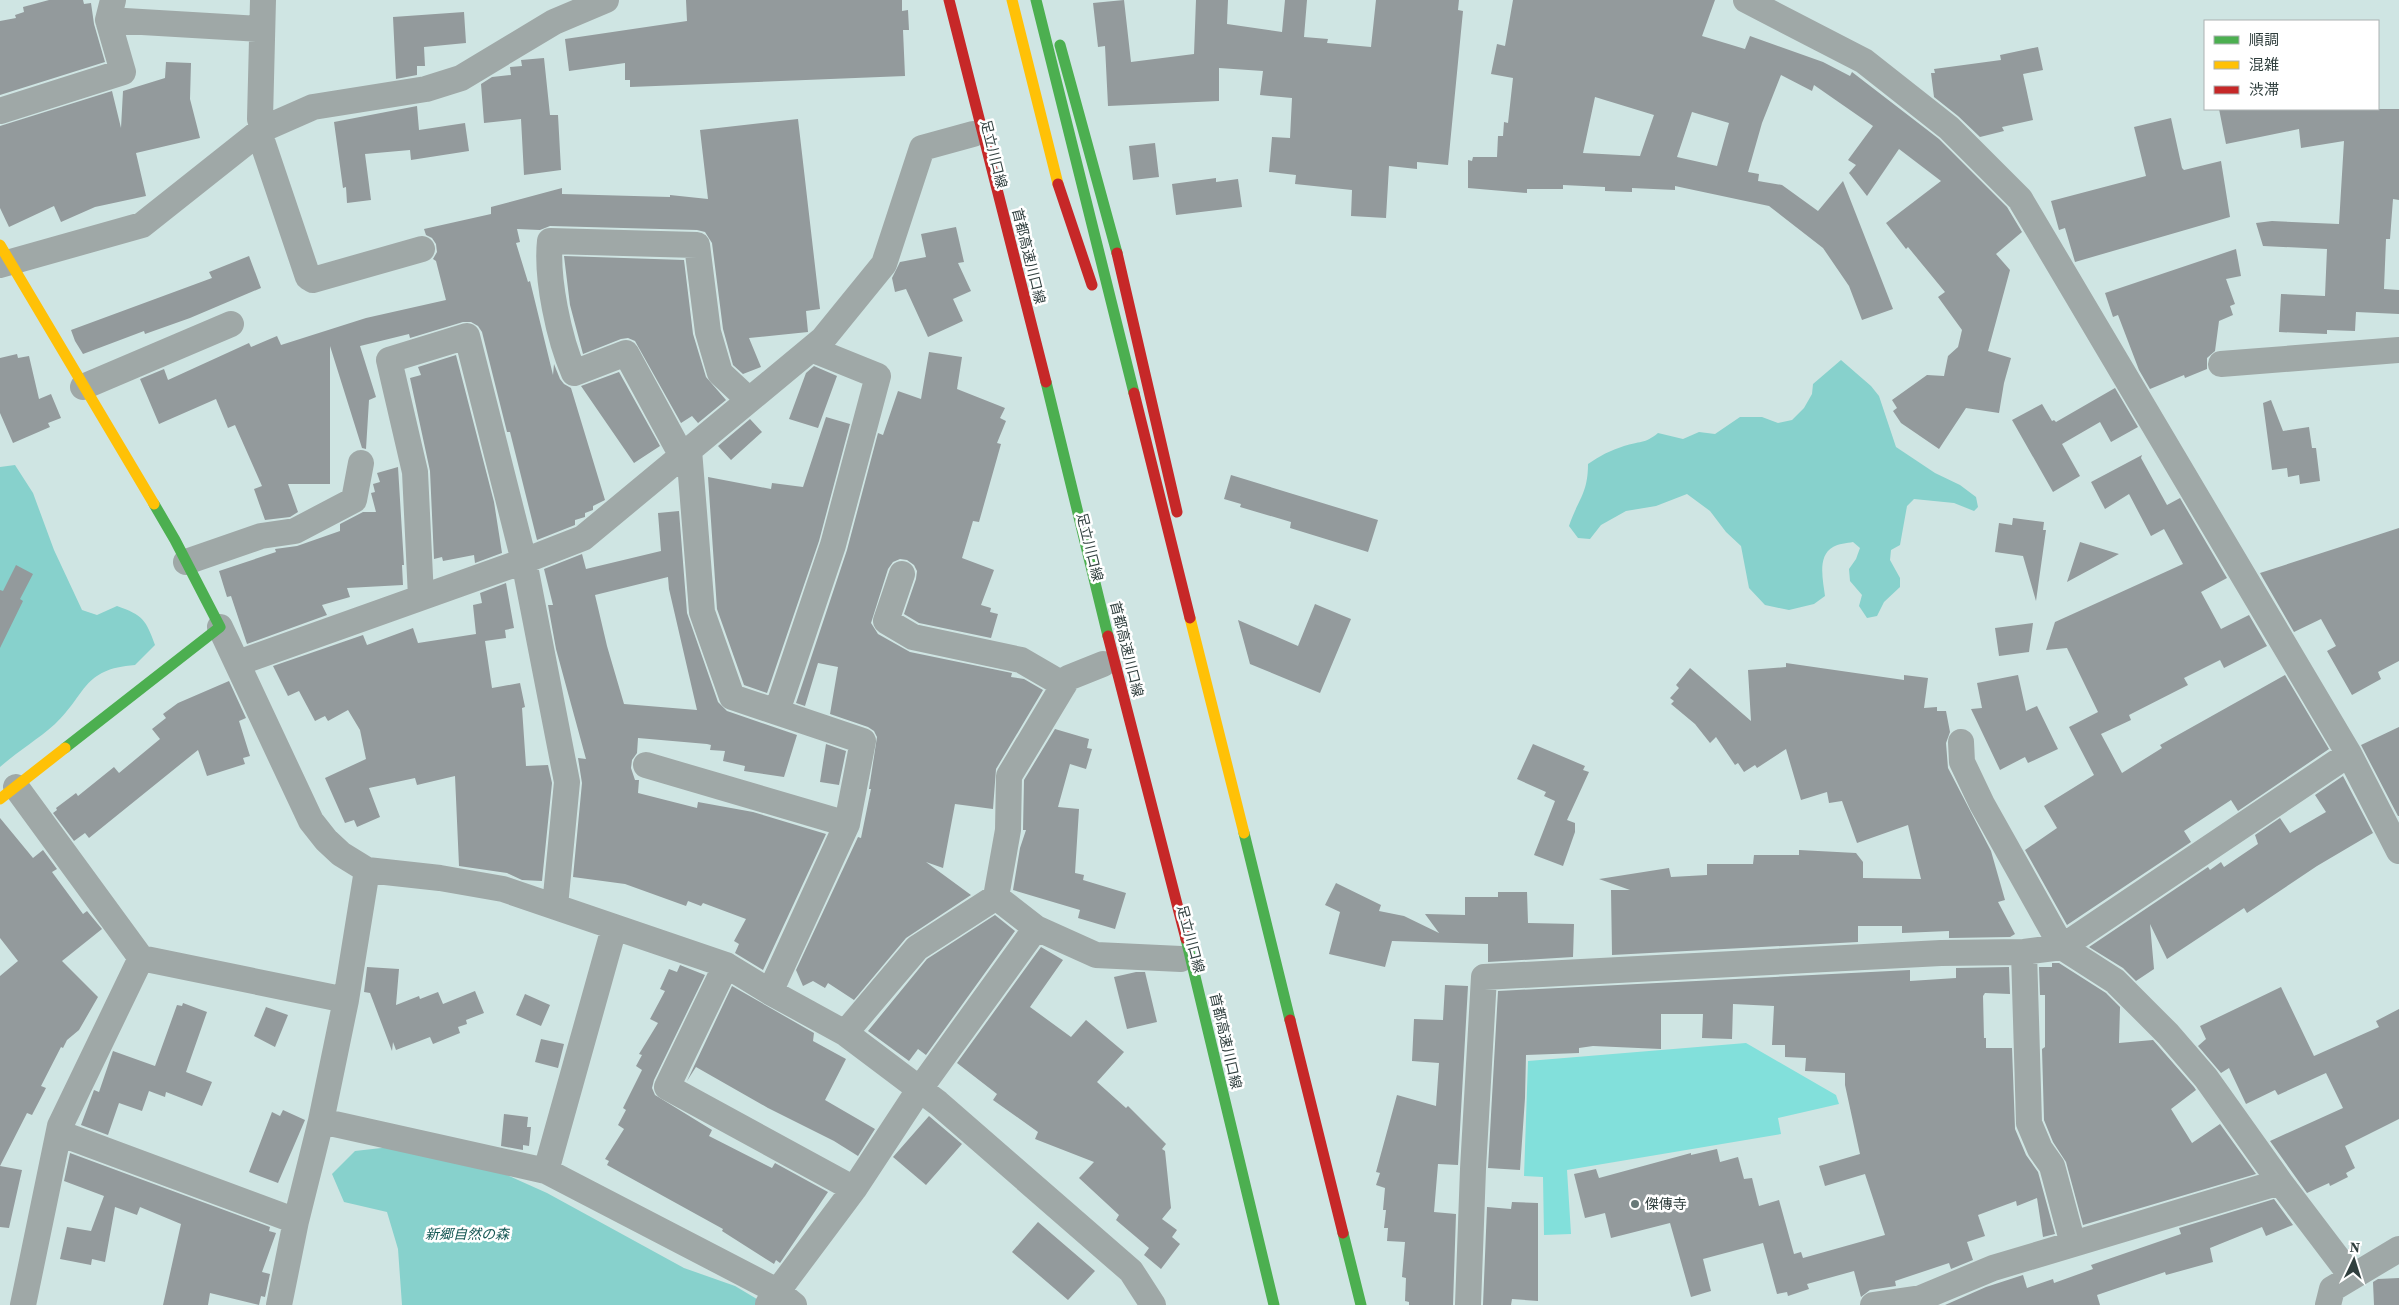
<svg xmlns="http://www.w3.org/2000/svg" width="2399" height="1305" viewBox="0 0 2399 1305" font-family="'Source Serif 4','Noto Sans JP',serif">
	<rect width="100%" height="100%" fill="#cfe5e3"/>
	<path fill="#82e0db" d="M1746 1043 1836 1095 1839 1104 1778 1118 1781 1134 1567 1170 1571 1234 1544 1235 1543 1177 1524 1176 1528 1061Z"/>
	<path fill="#87d1cc" d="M1841 360 1871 386 1879 396 1896 447 1935 473 1960 485 1976 497 1978 507 1974 511 1954 503 1914 499 1907 506 1900 545 1891 550 1890 560 1900 578V587L1884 602 1877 616 1867 618 1859 606 1862 595 1850 581 1849 569 1856 559 1860 548 1853 542C1847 543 1838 544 1833 547 1817 556 1823 580 1825 596L1814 604 1789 610 1765 605 1749 588 1741 546 1726 532 1710 511 1687 494 1656 506 1626 511 1601 525 1590 539 1578 538 1569 526C1578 499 1588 494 1588 464 1599 456 1611 450 1624 446 1639 441 1645 444 1658 433L1683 439 1699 432 1715 434 1740 417H1762L1778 423 1792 420 1804 408 1812 394 1813 384Z
		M15 465 33 493 54 550 82 610 97 615 117 606C143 615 146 620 155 645L135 665C82 669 87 694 55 724 37 740 17 752 0 767V467Z
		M408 1145 487 1166 547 1193 684 1268 735 1286 767 1305H402L398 1249 387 1212 344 1202 332 1174 355 1151Z"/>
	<path fill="#939a9c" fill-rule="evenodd" d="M49 0H83L84 4 91 3 94 24 105 62 0 95V21L16 18 15 15 24 12 23 7Z
		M686 0H902V11L908 10 909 30H903L905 76 630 87V80H625V63L569 71 565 39 687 21Z
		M1124 0 1131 62 1194 54 1196 0H1228L1227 24 1282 32 1285 0H1307L1304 37 1328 39 1327 43 1371 47 1376 0H1459L1458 10 1463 11 1448 165 1417 162V169L1389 166 1386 218 1351 216 1352 190 1295 184 1296 175 1269 172 1272 137 1290 138 1292 98 1260 95 1263 71 1219 68V101L1108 106 1105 46 1098 47 1093 3Z
		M1513 0H1715L1702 36 1745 49 1750 36 1823 62 1850 76 1852 72 1939 139 2007 207 2022 232 1996 254 2010 270 1988 351 2011 358 2004 383 1999 413 1966 408 1939 449 1901 423 1893 411 1897 408 1892 400 1927 375 1944 376 1948 356 1958 347 1962 330 1938 297 1945 292 1908 247 1906 249 1886 223 1941 181 1899 149 1867 196 1849 173 1856 165 1848 160 1873 126 1814 85 1812 91 1781 75 1762 123 1748 172 1759 174 1758 181 1782 185 1818 211 1843 181 1893 309 1862 320 1849 286 1823 248 1769 206 1675 186V190L1632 188V192L1605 191V187L1563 185V189H1527V193L1468 188V160L1472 161 1473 157H1497L1498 136H1503L1504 122 1508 123 1513 78 1491 74 1497 44 1505 46ZM1595 97 1654 115 1640 156 1583 153ZM1692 112 1729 123 1717 166 1677 157Z
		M464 12 466 43 424 47 425 66H417V75L396 79 393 17Z
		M2038 47 2043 70 2023 74 2033 120 2002 127 2004 131 1980 137 1958 116 1934 97 1931 73H1935L1934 69 2001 60 2000 55Z
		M544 58 550 115H558L561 170 524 175 521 119 484 123 481 84 492 77 511 75 510 67 522 66 521 60Z
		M166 62 191 63 190 99 200 138 136 153 146 196 95 207 61 222 54 206 9 227 0 208V126L112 91 121 128 123 91 165 78Z
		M417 106 419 130 465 123 469 151 411 160 410 150 365 154 371 200 347 203 346 187 343 188 334 122Z
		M2219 109H2399V200L2393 199 2390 239H2386L2384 289 2399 290V314L2356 312 2355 331 2327 330V334L2279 332 2281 294 2325 296 2327 249 2263 246 2256 223 2272 221 2339 224 2344 141 2301 148 2299 129 2226 144Z
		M2171 118 2182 168 2184 170 2221 161 2230 217 2075 262 2065 228 2059 230 2051 201 2146 176 2134 127Z
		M798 119 820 309 806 311 808 332 749 338 761 367 743 374 733 365 723 329 712 243 705 232 697 230 550 226 540 230 517 229 520 242 516 243 528 282 530 281 553 375 554 364 560 379 564 384 571 388 605 500 593 506V510L585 513V517L575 520V525L537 540 510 432H507L482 332 478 326 471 322H463L410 338 409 334 360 346 376 397 369 400 366 449 362 448 330 346V484H288L298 512 290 517 265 520 254 489 262 486 235 425 228 428 216 399 159 424 140 379 164 369 168 380 249 343 251 347 277 336 281 345 366 318 446 300 436 261 433 259 437 252 436 244 432 238 426 235 424 229 491 214V207L562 188V194L670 197V195L708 199 700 130Z
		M1155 143 1159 177 1133 180 1129 146Z
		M1216 178V182L1238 179 1242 207 1176 215 1172 184Z
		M956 227 964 262 958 263 971 291 953 299 963 321 928 337 906 289 895 292 892 278 900 262 926 257 921 234Z
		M2236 249 2241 276 2226 279 2235 304 2230 306 2233 315 2219 321 2215 351 2207 358V369L2185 378 2184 375 2150 389 2139 370 2118 315 2113 317 2105 293Z
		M249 256 261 288 190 318 145 334 144 331 83 354 75 341 71 330 212 278 209 272Z
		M564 256 684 260 693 334 706 377 726 400 698 423 692 416 681 423 635 341 628 338 621 339 583 354 570 305Z
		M929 352 962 357 957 389 1005 408 1000 418 1006 421 997 443 1001 444 979 522 973 521 962 558 994 570 981 605 991 608 990 612 998 614 991 638 919 623 904 614 916 579 917 571 914 565 907 560 900 559 893 562 888 569 871 623 878 634 910 652 1012 673 1011 677 1024 679 1043 690 996 769 993 809 955 804 943 868 926 862 971 895 906 938 854 1000 828 983 825 988 813 981 803 986 796 970 858 837 861 838 871 789H869L877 737 874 731 868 727 830 714 838 667 818 663 805 706 796 703 847 550 878 433 883 435 898 391 921 399Z
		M17 354 18 358 29 356 39 399 51 394 61 418 48 423 50 427 13 443 0 413V358Z
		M456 355 494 502 502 553 475 563 474 555 443 561 442 557 434 559 430 471 410 378 421 375 418 367Z
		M814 366 837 376 818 428 789 419 806 373Z
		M619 372 660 446 634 463 581 386Z
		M2115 388 2138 427 2111 442 2100 422 2062 444 2080 476 2053 492 2012 420 2042 404 2052 421 2054 420 2056 422Z
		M2271 400 2283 431 2309 427 2312 448H2316L2320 481 2300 484 2299 475 2288 477 2287 468 2272 470 2263 403Z
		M826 417 850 424 819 541 767 693 744 685 717 609 708 477 771 489 772 483 803 487Z
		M750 419 762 432 731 460 718 446Z
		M2142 455 2141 458 2167 505 2180 498 2227 578 2201 592 2221 629 2249 615 2267 646 2224 668 2220 660 2184 678 2188 685 2129 715 2131 720 2101 734 2122 773 2162 748 2160 745 2285 675 2329 749 2238 811 2231 800 2184 831 2191 842 2067 925 2025 850 2057 828 2044 806 2094 775 2069 727 2098 712 2067 648 2046 650 2055 622 2183 564 2164 529 2151 536 2129 494 2105 509 2091 482Z
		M398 467 404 565H402L403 585 347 588 350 597 322 605 327 615 247 644 231 596 227 597 219 571 276 552 275 549 297 546 340 531V524L363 512H376L371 493 375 492 373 484 380 482 377 473Z
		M1231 475 1378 520 1368 552 1290 528 1291 522 1240 507 1241 504 1224 499Z
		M679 511 687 613 718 702 727 711 797 735 784 777 744 771 745 766 723 761 725 751 710 750 711 745 707 744 638 738 637 753 632 760 631 768 635 780H639L638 793 697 808 698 802 753 812 826 834 763 970 735 953 739 944 734 941 746 919 703 903 701 906 688 901 686 906 625 884 573 877 582 783 578 758 586 759 556 649 548 605H553L544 569 582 554 586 569 661 551 658 513ZM668 577 669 589 697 710 624 704 607 646 595 595Z
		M2013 518 2044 522 2043 530H2046L2036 601 2023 556 1995 552 1999 523 2012 525Z
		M2399 528V661L2378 672 2381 679 2352 695 2327 651 2336 646 2321 619 2294 632 2260 573Z
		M2080 542 2119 554 2067 582Z
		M16 565 33 574 20 599 23 601 0 648V590L3 591Z
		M506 583 514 628 505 630 506 638 485 641 492 688 520 683 525 707 522 708 526 766 548 765 552 783 542 881 522 880 507 873 459 866 455 776 417 785 415 778 369 788 380 817 357 827 354 820 345 823 325 778 366 759 360 730 348 710 328 721 325 716 315 721 299 691 288 696 273 666 363 635 367 645 413 628 418 643 476 634 473 605 482 603 480 593Z
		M1315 604 1351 619 1320 693 1250 664 1238 620 1298 646Z
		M2033 623 2029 652 1999 656 1995 628Z
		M1786 663 1904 680V675L1928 678 1924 708 1937 707V711H1946L1950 732 1946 743 1948 768 1991 851 2005 900 1998 902 2015 934 2010 937 1949 938V931L1902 933V926H1858V942L1612 955 1611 890H1630L1599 879 1669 868 1671 877 1707 875V864H1753L1754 855H1799V850L1856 853 1863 862V878L1921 879 1908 825 1857 843 1842 801 1829 803 1827 792 1801 800 1786 749 1757 768 1755 765 1744 772 1738 763 1735 765 1716 737 1710 743 1695 724 1671 704 1674 701 1670 698 1679 688 1676 685 1690 668 1751 721 1748 670 1786 667Z
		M2018 675 2026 711 2037 706 2058 749 2028 763 2025 757 2000 770 1971 709 1982 708 1977 683Z
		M229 681 246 718 239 721 250 756 243 758 245 764 207 776 198 750 89 838 85 833 74 841 53 813 57 810 56 808 76 793 78 796 114 767 119 773 160 739 152 729 166 718 163 714 178 703Z
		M2399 727V816H2398L2361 745Z
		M1055 729 1089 739 1087 748 1092 749 1086 769 1070 764 1058 807 1079 809 1075 873 1084 875 1083 880 1126 893 1115 929 1078 918 1080 910 1013 890 1020 848 1026 830H1023L1024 780Z
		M826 744 846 751 839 785 820 782Z
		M1533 744 1585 766 1583 770 1589 772 1567 820 1575 823V832L1563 866 1534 855 1555 801 1544 796 1546 792 1517 779Z
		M2343 776 2373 833 2317 866 2247 913 2244 908 2167 959 2150 924 2154 969 2136 981 2123 968 2089 947 2208 867 2210 870 2221 862 2224 867 2258 844 2255 835 2280 818 2290 833 2326 812 2315 795Z
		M0 818 33 858 43 850 57 869 52 872 83 914 87 911 102 929 62 961 98 997 79 1030 67 1040 63 1048 61 1047 41 1086 46 1088 32 1115 27 1113 0 1166 22 1170 9 1228 0 1227V976L18 961 0 938Z
		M1336 883 1381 905 1379 911 1404 916 1439 933 1425 914 1465 915V897H1498V892H1527L1528 923 1574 924 1573 957 1488 962V944L1392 941 1385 967 1329 954 1340 912 1325 905Z
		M995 915 1015 931 926 1055 918 1049 909 1061 868 1031 927 959Z
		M1041 947 1063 960 1030 1007 1071 1037 1086 1020 1124 1052 1097 1082 1126 1108 1128 1106 1166 1144 1162 1149 1165 1151 1171 1208 1162 1219 1177 1230 1172 1237 1180 1244 1161 1269 1144 1255 1149 1248 1116 1220 1119 1215 1079 1178 1094 1162 1035 1139 1038 1132 993 1100 997 1094 957 1063Z
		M2052 963H2059L2106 993 2120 1007 2119 1043 2153 1040 2194 1087 2196 1090 2171 1109 2192 1143 2220 1124 2256 1174 2083 1225 2066 1162 2053 1142 2044 1120 2042 1049 2045 1047V995H2040L2039 967H2052Z
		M680 965 705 975 654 1080 652 1088 655 1095 712 1130 709 1136 772 1168 775 1163 828 1192 780 1263 776 1260 774 1264 722 1231 723 1229 607 1165 609 1161 605 1159 624 1129 618 1125 626 1110 623 1108 642 1070 636 1066 642 1055 639 1054 658 1023 650 1019 665 991 660 989 669 969 677 972Z
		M367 967 399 969 396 1005 419 996 420 999 438 992 443 1004 475 991 484 1013 466 1020 467 1024 458 1027 460 1033 433 1044 430 1037 396 1050 393 1042 392 1051 370 993 364 992Z
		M2009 967 2010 994 1985 993 1983 996 1984 1038H1986V1048H2012L2015 1129 2026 1155 2038 1172 2055 1234 2043 1237 2037 1198 2017 1206 2016 1201 1978 1215 1985 1236 1967 1242 1973 1260 1951 1269 1949 1263 1895 1281 1896 1286 1870 1290 1861 1297 1854 1271 1807 1284 1809 1289 1788 1296 1787 1292 1777 1294 1763 1243 1703 1259 1711 1291 1691 1297 1670 1223 1611 1238 1605 1213 1585 1218 1574 1174 1596 1169 1599 1178 1691 1153V1155L1717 1149 1720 1162 1738 1157 1744 1179 1752 1178 1759 1206 1779 1200 1794 1254 1801 1252 1803 1258 1885 1235 1865 1174 1825 1186 1819 1166 1860 1154 1845 1085V1073L1805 1071 1806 1058 1785 1057V1045H1772L1774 1006 1733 1004 1732 1039 1702 1038 1703 1014H1661V1049L1593 1046 1579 1048V1053L1526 1055 1525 1098 1520 1170 1488 1168 1498 991 1910 970V981L1956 978V968Z
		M1136 972H1145L1157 1022 1127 1029 1114 977Z
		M1445 985 1468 986 1458 1165 1438 1164 1434 1212 1456 1214 1453 1305H1409V1302L1405 1301 1406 1278 1402 1277 1405 1242 1387 1241 1388 1228H1384L1386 1210H1383L1385 1188 1376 1185 1380 1173 1376 1172 1397 1095 1436 1106 1439 1063 1412 1061 1414 1019 1443 1020Z
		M732 986 814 1033 813 1041 846 1059 825 1100 875 1129 858 1156 834 1141 768 1108 696 1067 687 1081Z
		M2281 987 2314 1056 2379 1027 2376 1021 2399 1009V1119L2345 1146 2355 1168 2346 1173 2348 1177 2330 1186 2329 1183 2307 1193 2270 1141 2343 1108 2326 1073 2278 1095 2275 1090 2246 1104 2229 1068 2221 1073 2198 1046 2206 1039 2200 1026Z
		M525 994 550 1005 541 1026 516 1015Z
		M183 1003 207 1012 186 1072 212 1082 202 1106 166 1092 165 1097 149 1091 142 1111 119 1103 108 1135 81 1125 94 1090 99 1092 113 1051 155 1066 177 1005 182 1006Z
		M266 1007 288 1015 275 1047 254 1036Z
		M541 1039 564 1044 558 1068 535 1062Z
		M283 1110 305 1120 278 1183 249 1172 272 1112 280 1116Z
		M504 1114 528 1117 527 1127H531L529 1146 523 1145V1150L501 1146Z
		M929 1116 962 1144 926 1185 893 1157Z
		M70 1153 270 1227 269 1231 276 1233 262 1272 270 1274 265 1297 261 1296 259 1305 210 1293 208 1305H163L181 1224 140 1207 137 1215 115 1207 105 1262 92 1259 91 1265 60 1259 67 1227 91 1231 104 1196 64 1181Z
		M2274 1199 2293 1225 2266 1236 2262 1227 2210 1248 2213 1262 2166 1275 2165 1272 2097 1295 2100 1305H1945L1986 1287 2023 1275 2027 1288 2053 1279 2054 1283 2093 1269 2091 1265 2181 1234 2179 1228Z
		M1512 1202 1538 1203V1301L1512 1299 1511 1305H1483L1487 1207 1511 1209Z
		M1038 1222 1095 1271 1068 1300 1012 1252Z
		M2399 1278V1305H2374L2373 1282 2378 1279Z"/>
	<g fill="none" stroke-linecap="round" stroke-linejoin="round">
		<path stroke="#9fa8a7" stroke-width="26" d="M1746 0 1864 61 1949 128 2020 199 2349 754 2399 851
			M108 20 261 29
			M0 111 123 72 108 20 113 0
			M263 129 260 119 263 0
			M259 132 308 277 313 280 422 249
			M0 265 142 225 263 129 313 107 426 89 461 78 554 22 606 0
			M2221 364 2399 350
			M83 387 231 324
			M689 450 702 612 732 697 863 741 847 824 770 992
			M682 456 626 353 574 373C559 339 546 278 550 241L697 245 708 332 720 373 749 400
			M186 562 261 536 295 531 354 500 361 463
			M902 574 886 621 913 637 1021 660 1064 685
			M421 597 415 472 389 360 467 336 524 561 567 782 555 906
			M220 627 311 821 326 840 341 854 367 870 440 878 503 889 726 965 770 992 845 1033 938 1103 1131 1271 1153 1305
			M238 663 524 561 583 538 823 339 884 264 922 148 973 134
			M777 711 833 545 878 376 811 349
			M1961 742 1962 762 1982 804 2062 947 2115 981 2168 1034 2206 1078 2280 1182 2352 1277
			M646 765 847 824
			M16 787 141 958 346 1000
			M996 897 1036 928 1096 955 1181 959
			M2024 952 2029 1123 2040 1149 2052 1166 2073 1244
			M726 965 667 1087 854 1189
			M845 1033 917 948 996 897 1008 830 1009 776 1068 678 1103 664
			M321 1121 546 1171 777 1291 794 1305
			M59 1133 296 1221
			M546 1171 614 928
			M768 1304 854 1189 919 1090 1036 928
			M23 1305 60 1126 141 958
			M279 1305 296 1221 321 1121 346 1000 367 870
			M1468 1305 1473 1169 1484 977 1941 953 2024 952 2062 947 2349 754
			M1873 1305 1921 1298 1993 1268 2280 1182
			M2328 1305 2332 1289 2399 1249"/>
		<path stroke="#4caf50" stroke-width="11" d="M1036 0 1134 393
			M1060 45 1117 253
			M1046 382 1108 636
			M65 748 220 627 175 540 154 504
			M1244 833 1290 1020
			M1186 939 1274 1305
			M1343 1233 1361 1305"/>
		<path stroke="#ffc107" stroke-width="11" d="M1012 0 1058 184
			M0 245 154 504
			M1190 618 1244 833
			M0 799 65 748"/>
		<path stroke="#c62828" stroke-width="11" d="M949 0 1046 382
			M1058 184 1092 285
			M1117 253 1177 512
			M1134 393 1190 618
			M1108 636 1186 939
			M1290 1020 1343 1233"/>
	</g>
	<circle fill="#687978" stroke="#fff" stroke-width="2" cx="1635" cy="1204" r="5"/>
	<g text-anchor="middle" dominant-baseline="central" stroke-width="5" stroke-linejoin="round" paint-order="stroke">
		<g font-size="14" fill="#303f3e" stroke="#fff">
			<text transform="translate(994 154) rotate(76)">足立川口線</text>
			<text transform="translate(1029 256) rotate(76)">首都高速川口線</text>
			<text transform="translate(1090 547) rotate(76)">足立川口線</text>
			<text transform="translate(1127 649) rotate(76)">首都高速川口線</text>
			<text transform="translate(1191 939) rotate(75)">足立川口線</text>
			<text transform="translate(1226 1041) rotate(77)">首都高速川口線</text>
		</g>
		<g font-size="14" fill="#303f3e" stroke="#fff" text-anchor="start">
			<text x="1645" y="1204">傑傳寺</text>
		</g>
		<g font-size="14" font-style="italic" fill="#185956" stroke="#fff">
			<text x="467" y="1234">新郷自然の森</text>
		</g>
	</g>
	<rect x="2204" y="20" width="175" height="90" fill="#ffffff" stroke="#acb2b2"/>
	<rect x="2214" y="36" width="25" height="8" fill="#4caf50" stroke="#acb2b2"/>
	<text x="2249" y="45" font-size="15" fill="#303f3e">順調</text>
	<rect x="2214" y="61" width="25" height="8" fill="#ffc107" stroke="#acb2b2"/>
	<text x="2249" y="70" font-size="15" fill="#303f3e">混雑</text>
	<rect x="2214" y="86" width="25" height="8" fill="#c62828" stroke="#acb2b2"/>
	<text x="2249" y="95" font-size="15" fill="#303f3e">渋滞</text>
	<g transform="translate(2354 1260) rotate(4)" stroke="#ffffff" stroke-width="4" paint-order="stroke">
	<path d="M0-4L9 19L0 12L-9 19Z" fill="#303f3e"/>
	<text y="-8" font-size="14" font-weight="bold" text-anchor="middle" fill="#303f3e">N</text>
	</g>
</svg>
